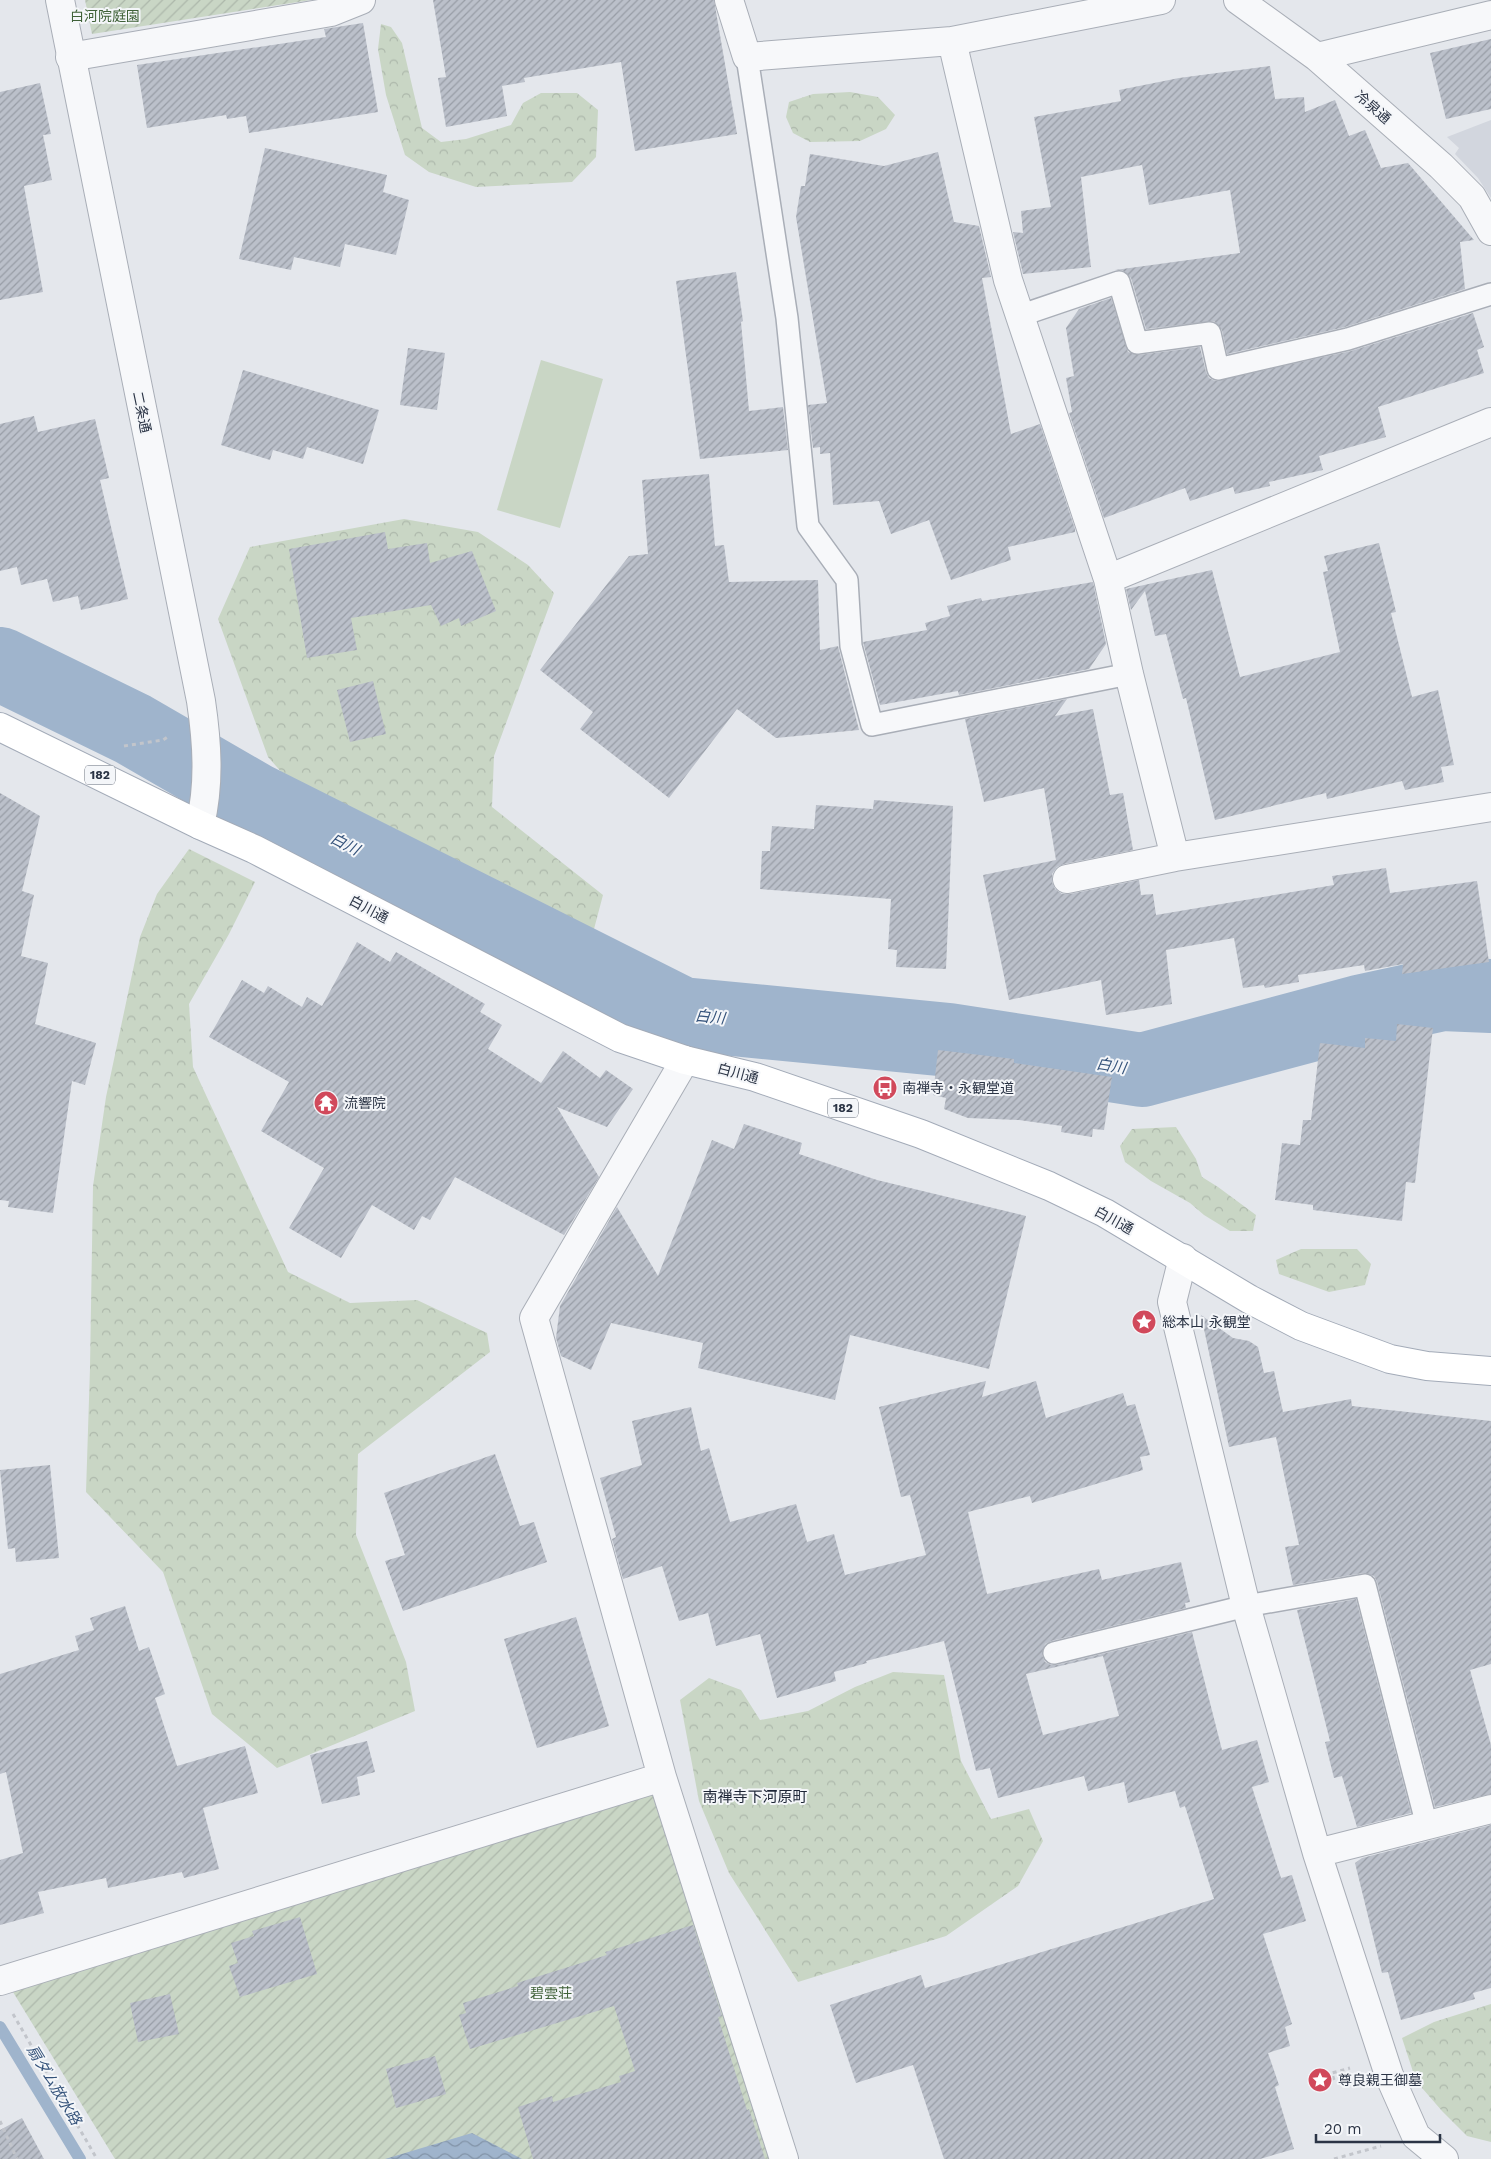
<svg xmlns="http://www.w3.org/2000/svg" width="1491" height="2159" viewBox="0 0 1491 2159" font-family="'Work Sans','Noto Sans JP',sans-serif">
	<defs>
		<pattern id="forest-crowns" width="20" height="18" patternUnits="userSpaceOnUse" patternTransform="scale(1.25)"><rect width="20" height="18" fill="#c9d6c5"/><path d="M2 6a3 3 0 1 1 6 0M12 15a3 3 0 1 1 6 0" fill="none" stroke="#adb8ab"/></pattern>
		<pattern id="garden-furrows" width="10" height="10" patternUnits="userSpaceOnUse" patternTransform="scale(1.25)"><rect width="10" height="10" fill="#c9d6c5"/><path d="M-1 1l2-2M0 10L10 0M9 11l2-2" fill="none" stroke="#adb8ab"/></pattern>
		<pattern id="water-waves" width="16" height="10" patternUnits="userSpaceOnUse" patternTransform="scale(1.25)"><rect width="16" height="10" fill="#9fb4cc"/><path d="M0 5q4-4 8 0t8 0" fill="none" stroke="#8293a7"/></pattern>
		<pattern id="building-hatch" width="6" height="6" patternUnits="userSpaceOnUse" patternTransform="scale(1.25)"><rect width="6" height="6" fill="#bbc0ca"/><path d="M-1 1l2-2M0 6l6-6M5 7l2-2" fill="none" stroke="#989da6"/></pattern>
	</defs>
	<rect width="100%" height="100%" fill="#e4e7ec"/>
	<path fill="#d2d6de" d="M1491 120V198L1478 178 1455 154 1459 148 1447 137Z"/>
	<path fill="#c9d6c5" d="M541 360 603 379 560 528 497 510Z"/>
	<path fill="url(#forest-crowns)" d="M381 24 391 27 402 43 422 128 441 142 466 139 511 125 523 103 541 93H577L598 110 596 157 572 182 476 187 429 172 405 155 386 95 378 49Z
		M850 92 878 97 895 115 886 129 860 141 810 142 793 133 786 117 789 102 813 94Z
		M404 519 478 532 528 565 554 593 494 756 492 807 603 895 594 929 566 941 300 793 268 757 218 619 250 547Z
		M189 849 255 882 229 934 189 1004 193 1067 288 1272 350 1303 417 1300 487 1333 490 1352 358 1454 356 1535 406 1662 415 1711 277 1768 212 1714 163 1572 86 1492 90 1368 93 1186 106 1097 140 937 157 894Z
		M1176 1127 1196 1159 1202 1177 1218 1187 1256 1215 1253 1231H1230L1204 1215 1190 1203 1151 1181 1125 1162 1120 1146 1132 1129Z
		M1301 1249H1357L1371 1264 1365 1285 1329 1292 1279 1274 1276 1260Z
		M893 1672 944 1675 961 1761 991 1819 1029 1809 1043 1841 1018 1886 946 1936 798 1982 729 1873 699 1801 680 1700 709 1678 741 1690 760 1720 808 1711 855 1687Z
		M1491 2004V2142L1467 2136 1442 2111 1416 2081 1402 2038 1434 2022Z"/>
	<path fill="url(#garden-furrows)" d="M85 0H311L92 34Z
		M659 1783 780 2159H115L13 1992Z"/>
	<path fill="url(#water-waves)" d="M472 2133 522 2159H385Z"/>
	<g fill="none" stroke-linecap="round" stroke-linejoin="round">
		<path stroke="#9fb4cc" stroke-width="12" d="M0 2027 80 2159"/>
		<path stroke="#9fb4cc" stroke-width="74" d="M0 664 133 729 254 799 682 1014 949 1040 1142 1070 1359 1012 1442 994 1491 996"/>
	</g>
	<path fill="url(#building-hatch)" fill-rule="evenodd" d="M433 0H714L737 134 635 151 621 62 524 78 525 82 502 86 507 116 446 127 438 78 446 77Z
		M363 23 378 112 249 133 246 116 227 119 226 115 147 128 137 65 326 37 324 29Z
		M1491 39V109L1446 119 1430 53Z
		M1270 66 1275 99 1304 97 1305 112 1335 100 1349 136 1365 130 1381 168 1408 163 1474 240 1460 242 1465 289 1345 327 1227 354 1222 330 1214 321 1146 329 1131 278 1122 270H1115L1240 253 1230 190 1149 205 1142 165 1081 177 1091 267 1023 274 1013 232 1023 233 1021 211 1051 207 1034 117 1121 101 1119 90 1179 78Z
		M40 83 51 134 43 135 52 180 24 186 43 292 0 300V92Z
		M265 148 387 175 383 192 409 200 396 255 345 244 340 267 294 257 291 270 239 259Z
		M938 152 954 222 979 226 991 277 982 278 1011 434 1040 424 1075 529V532L1008 547 1011 560 951 580 929 520 891 534 879 501 833 505 830 453 820 454V447L813 448 808 405 827 403 796 217 801 186H805L810 154 884 166Z
		M736 272 743 321 741 322 749 411 783 407 788 450 700 459 676 281Z
		M1111 298 1128 352 1139 355 1200 347 1206 372 1209 378 1215 381 1351 351 1473 313 1484 347 1477 350 1484 373 1378 407 1386 437 1319 456 1323 470 1269 482 1270 486 1235 494 1233 487 1190 501 1185 488 1104 518 1069 413 1072 412 1066 378 1074 376 1066 328 1079 309Z
		M408 348 445 353 437 410 400 405Z
		M243 370 379 410 363 464 307 447 303 459 273 450 270 460 221 445Z
		M34 416 38 432 95 419 109 478 100 480 128 599 81 610 78 596 53 602 47 579 21 585 17 567 0 571V424Z
		M709 474 715 546 724 545 729 582 818 580 820 650 838 646 859 730 776 738 737 709 669 798 580 729 593 712 540 670 629 556 648 554 642 480Z
		M385 532 388 549 427 543 430 563 472 551 496 611 461 626 459 618 441 626 431 605 351 618 357 650 307 658 289 549Z
		M1379 543 1396 612 1391 613 1412 697 1438 690 1454 765 1441 767 1444 782 1405 790 1402 781 1327 799 1326 793 1215 820 1186 698 1183 699 1166 634 1155 636 1145 591 1131 610 1126 589 1212 570 1240 677 1340 652 1323 572 1328 571 1324 556Z
		M1093 582 1106 644 1089 669 959 695 958 691 880 705 863 642 927 630 925 623 950 616 947 606 981 598 982 601Z
		M373 681 386 734 350 742 337 690Z
		M1067 699 1055 716 1093 709 1110 795 1123 793 1133 850 1064 864 1057 867 1052 874V882L1055 889 1062 894H1070L1139 880 1141 895 1153 894 1156 915 1334 885 1332 876 1386 868 1390 893 1477 881 1489 962 1402 974 1403 964 1365 971 1364 965 1298 975 1299 982 1265 988 1264 985 1243 988 1234 938 1166 950 1172 1004 1106 1015 1101 980 1009 1000 983 875 1056 860 1044 788 984 802 965 719Z
		M0 793 40 816 22 891 34 895 21 956 48 963 35 1024 96 1043 85 1085 72 1081 53 1213 8 1207 9 1201 0 1200Z
		M874 800 953 806 946 969 896 967 897 950 888 949 891 899 760 889 762 851H770L772 826 814 829 816 805 873 809Z
		M357 942 390 962 396 952 485 1004 480 1012 502 1025 488 1049 541 1083 563 1051 600 1078 606 1070 633 1089 607 1127 557 1107 599 1177 564 1235 455 1177 430 1220 422 1216 414 1230 372 1205 341 1258 289 1228 324 1168 261 1131 289 1082 209 1037 242 980 264 993 268 986 302 1007 307 997 322 1006Z
		M1397 1024 1433 1028 1415 1183 1406 1182 1402 1221 1313 1210V1205L1275 1200 1282 1143 1300 1145 1303 1120H1311L1320 1043 1365 1048V1038L1396 1041Z
		M938 1050 1014 1059V1063L1112 1077 1104 1130 1093 1129 1092 1137 1061 1132 1062 1126 1019 1120 968 1118 944 1109 946 1098 933 1095Z
		M744 1124 802 1143 799 1154 877 1180 1026 1216 989 1369 850 1335 835 1400 698 1368 703 1343 611 1323 591 1370 561 1356 556 1338 560 1306 617 1207 658 1276 712 1140 734 1149Z
		M1201 1315 1233 1338 1249 1341 1258 1347 1264 1373 1274 1371 1283 1412 1351 1399 1352 1406 1491 1421V1664L1470 1670 1491 1745V1794L1435 1807 1377 1582 1374 1576 1363 1573 1293 1585 1285 1547 1299 1545 1276 1437 1229 1447Z
		M986 1381 982 1397 1036 1381 1046 1418 1123 1393 1127 1406 1135 1404 1150 1455 1140 1457 1143 1470 1032 1503 1030 1496 968 1512 987 1594 1099 1569 1102 1580 1181 1562 1190 1602 1185 1603 1186 1608 1051 1641 1045 1644 1042 1655 1045 1662 1051 1665H1057L1192 1632 1222 1750 1257 1740 1269 1782 1252 1787 1281 1878 1292 1875 1306 1921 1263 1934 1292 2024 1285 2027 1290 2046 1268 2053 1279 2085 1275 2087 1294 2149 1260 2159H944L913 2065 856 2083 830 2005 921 1975 925 1988 1214 1899 1185 1806 1180 1808 1175 1791 1128 1803 1124 1782 1088 1791 1084 1776 998 1798 990 1768 976 1771 944 1641 866 1661 867 1663 834 1672 836 1681 777 1698 760 1634 716 1646 708 1613 679 1621 662 1566 623 1579 612 1539 616 1537 600 1478 642 1465 632 1421 691 1407 701 1451 709 1448 730 1522 796 1504 807 1542 834 1534 845 1575 926 1555 910 1495 901 1497 879 1407ZM1103 1656 1119 1716 1043 1735 1026 1674Z
		M495 1454 520 1526 534 1522 547 1562 403 1611 385 1561 405 1555 384 1493Z
		M50 1465 59 1558 16 1562 15 1548 8 1549 0 1470Z
		M1356 1599 1411 1813 1357 1827 1342 1776 1334 1778 1325 1742 1330 1741 1297 1610Z
		M125 1606 139 1651 149 1647 165 1694 155 1698 177 1766 245 1746 258 1793 203 1808 219 1869 184 1878 182 1872 108 1888 106 1878 38 1892 44 1913 0 1925V1860L23 1853 6 1772 0 1774V1674L79 1650 75 1636 94 1630 90 1618Z
		M576 1617 609 1726 537 1748 504 1639Z
		M367 1741 375 1772 357 1777 360 1795 322 1804 310 1755Z
		M1491 1825V1988L1473 1993 1475 1999 1401 2020 1388 1972 1382 1973 1355 1863 1362 1858Z
		M300 1917 317 1974 240 1997 229 1966 238 1963 231 1943 254 1936 252 1931Z
		M693 1925 722 2016 718 2017 747 2110 749 2109 765 2159H533L518 2107 552 2096 553 2102 621 2082 619 2076 635 2071 614 2006 470 2049 459 2015 466 2013 463 2003 518 1986 517 1983 607 1955 605 1952Z
		M170 1994 179 2034 138 2042 130 2003Z
		M435 2056 446 2094 396 2108 386 2069Z
		M22 2118 44 2159H0V2130Z"/>
	<g fill="none" stroke-linecap="round" stroke-linejoin="round">
		<defs>
			<path id="service" d="M747 57 787 318 808 526 847 580 851 646 872 725 1129 674
				M1019 316 1119 282 1137 343 1210 333 1218 369 1348 339 1491 294
				M1054 1653 1246 1606 1365 1585 1427 1826"/>
			<path id="minor" d="M729 0 747 57 952 41 1161 0
				M1238 0 1317 57 1441 166 1472 197 1491 231
				M952 41 1008 280 1108 579 1129 674 1175 857
				M70 57 331 12 361 0
				M1317 57 1491 15
				M1108 579 1491 422
				M1067 879 1175 857 1491 807
				M1183 1258 1172 1302 1246 1606 1317 1853 1389 2075 1416 2136 1444 2159
				M662 1777 534 1318 685 1060
				M1317 1853 1491 1809
				M0 1981 662 1777 784 2159"/>
			<path id="tertiary" d="M60 0 201 701C207 742 210 783 200 825"/>
			<path id="primary" d="M0 727 200 825 254 849 620 1038 685 1060 755 1077 921 1134 1049 1186 1105 1213 1249 1299 1301 1326 1390 1359 1427 1366 1491 1371"/>
		</defs>
		<use href="#service" stroke="#a9aeb7" stroke-width="24"/>
		<use href="#minor" stroke="#a9aeb7" stroke-width="30"/>
		<use href="#tertiary" stroke="#a9aeb7" stroke-width="30"/>
		<use href="#primary" stroke="#a3abb8" stroke-width="30"/>
		<path stroke="#c2c5cb" stroke-width="3" stroke-dasharray="4 4" stroke-linecap="butt" d="M124 746 163 740 169 736
			M13 2014 97 2159
			M1334 2080 1332 2073 1350 2068
			M0 2121 17 2159
			M1334 2159 1381 2146"/>
		<use href="#service" stroke="#f7f8fa" stroke-width="21"/>
		<use href="#minor" stroke="#f7f8fa" stroke-width="28"/>
		<use href="#tertiary" stroke="#f7f8fa" stroke-width="28"/>
		<use href="#primary" stroke="#fff" stroke-width="28"/>
	</g>
	<defs>
		<symbol id="bus-disc" viewBox="-11 -11 22 22"><circle r="9.5" fill="#d1495b" stroke="#f4f6f9"/><path d="M-5-6H5V4H4V6H2V4H-2V6H-4V4H-5ZM-3.5-4V0h7V-4ZM-3.5 1.2v1.5H-2V1.2ZM2 1.2v1.5H3.5V1.2Z" fill="#fff"/></symbol>
		<symbol id="temple-disc" viewBox="-11 -11 22 22"><circle r="9.5" fill="#d1495b" stroke="#f4f6f9"/><path d="M0-6L5-2H3V0L6.5 2.5H4V6H1.5V3h-3V6H-4V2.5H-6.5L-3 0V-2H-5Z" fill="#fff"/></symbol>
		<symbol id="sight-disc" viewBox="-11 -11 22 22"><circle r="9.5" fill="#d1495b" stroke="#f4f6f9"/><path d="M0-6L1.8-2.2L6-1.7L2.9 1.2L3.7 5.4L0 3.3L-3.7 5.4L-2.9 1.2L-6-1.7L-1.8-2.2Z" fill="#fff"/></symbol>
	</defs>
	<g fill-rule="evenodd">
		<use href="#bus-disc" x="871" y="1074" width="28" height="28"/>
		<use href="#temple-disc" x="312" y="1089" width="28" height="28"/>
		<use href="#sight-disc" x="1130" y="1308" width="28" height="28"/>
		<use href="#sight-disc" x="1306" y="2066" width="28" height="28"/>
	</g>
	<g text-anchor="middle" dominant-baseline="central" stroke-width="4" stroke-linejoin="round" paint-order="stroke">
		<g fill="#f4f6f9" stroke="#676e7b" stroke-width="1">
			<rect x="85" y="765.5" width="30" height="19" rx="4"/>
			<rect x="828" y="1098.5" width="30" height="19" rx="4"/>
		</g>
		<g font-size="12" font-weight="bold" fill="#2b3445">
			<text x="100" y="775">182</text>
			<text x="843" y="1108">182</text>
		</g>
		<g font-size="14" fill="#3f6138" stroke="#f4f6f9">
			<text x="105" y="16">白河院庭園</text>
			<text x="551" y="1993">碧雲荘</text>
		</g>
		<g font-size="14" fill="#2b3445" stroke="#f4f6f9">
			<text transform="translate(1373 107) rotate(41)">冷泉通</text>
			<text transform="translate(142 412) rotate(78)">二条通</text>
			<text transform="translate(369 909) rotate(28)">白川通</text>
			<text transform="translate(738 1073) rotate(15)">白川通</text>
			<text transform="translate(1114 1220) rotate(29)">白川通</text>
		</g>
		<g font-size="14" fill="#2b3445" stroke="#f4f6f9" text-anchor="start">
			<text x="902" y="1088">南禅寺・永観堂道</text>
			<text x="344" y="1103">流響院</text>
			<text x="1162" y="1322">総本山 永観堂</text>
			<text x="1338" y="2080">尊良親王御墓</text>
		</g>
		<g font-size="15" font-style="italic" fill="#34527a" stroke="#f4f6f9">
			<text transform="translate(345 844) rotate(27)">白川</text>
			<text transform="translate(710 1017) rotate(6)">白川</text>
			<text transform="translate(1111 1066) rotate(9)">白川</text>
			<text transform="translate(54 2085) rotate(59)">扇ダム放水路</text>
		</g>
		<g font-size="15" fill="#1d2536" stroke="#f4f6f9">
			<text x="755" y="1797">南禅寺下河原町</text>
		</g>
	</g>
	<path d="M1316 2134v8h124v-8" fill="none" stroke="#2b3445" stroke-width="2.5"/>
	<text x="1324" y="2134" font-size="15" fill="#2b3445" stroke="#f4f6f9" stroke-width="4" paint-order="stroke">20 m</text>
</svg>
